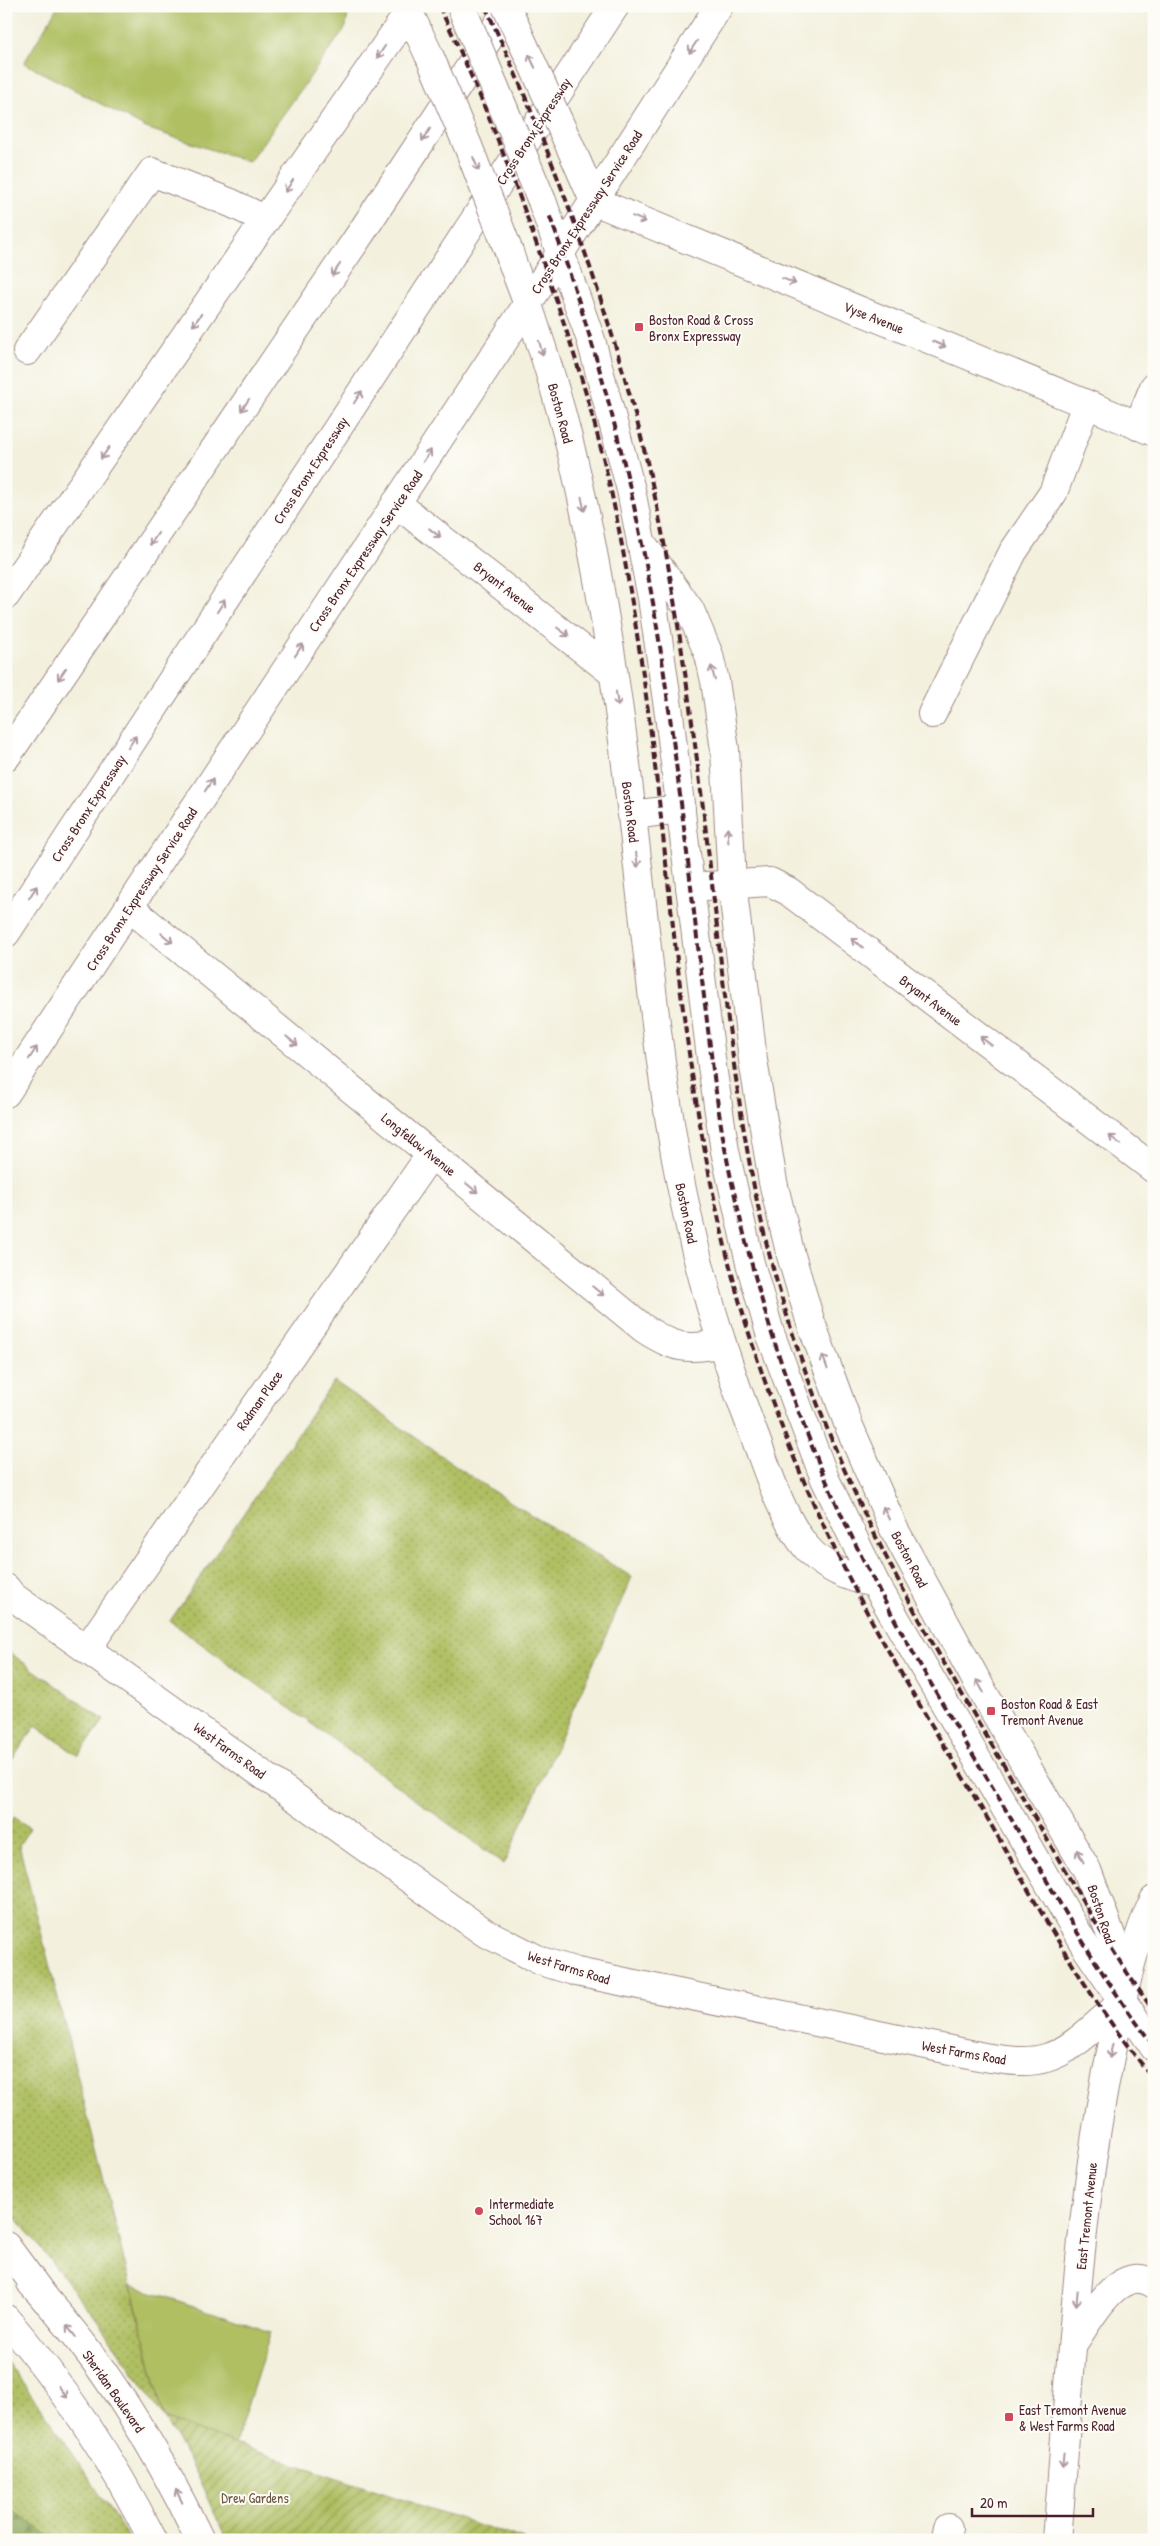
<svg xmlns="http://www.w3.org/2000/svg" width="1160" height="2546" viewBox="0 0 1160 2546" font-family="'Patrick Hand',sans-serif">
	<defs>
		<pattern id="grass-dots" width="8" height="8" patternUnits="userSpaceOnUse" patternTransform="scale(1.25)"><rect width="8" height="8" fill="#afbf62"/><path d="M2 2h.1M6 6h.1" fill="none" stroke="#909b51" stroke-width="1.8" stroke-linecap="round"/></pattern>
		<pattern id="forest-firs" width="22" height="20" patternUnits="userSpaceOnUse" patternTransform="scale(1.25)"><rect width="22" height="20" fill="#8ba658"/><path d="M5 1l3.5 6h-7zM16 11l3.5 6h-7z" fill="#748749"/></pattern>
		<pattern id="garden-furrows" width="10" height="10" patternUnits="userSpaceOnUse" patternTransform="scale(1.25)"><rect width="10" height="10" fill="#afbf62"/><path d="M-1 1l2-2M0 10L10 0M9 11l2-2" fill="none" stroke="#909b51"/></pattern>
	</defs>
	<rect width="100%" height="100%" fill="#fdfcf7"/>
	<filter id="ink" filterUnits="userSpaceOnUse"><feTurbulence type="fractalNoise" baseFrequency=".02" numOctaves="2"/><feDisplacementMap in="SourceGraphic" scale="10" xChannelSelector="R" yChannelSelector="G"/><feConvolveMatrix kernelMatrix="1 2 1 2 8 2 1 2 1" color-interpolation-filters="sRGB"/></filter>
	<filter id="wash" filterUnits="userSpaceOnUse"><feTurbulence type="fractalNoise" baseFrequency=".0096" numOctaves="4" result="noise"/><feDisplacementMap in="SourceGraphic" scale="20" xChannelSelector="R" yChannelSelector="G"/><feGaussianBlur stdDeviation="1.12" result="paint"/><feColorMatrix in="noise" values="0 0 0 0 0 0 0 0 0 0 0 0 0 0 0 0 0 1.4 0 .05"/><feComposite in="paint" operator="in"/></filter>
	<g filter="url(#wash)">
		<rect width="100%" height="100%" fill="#f3f0dd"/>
		<path fill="url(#grass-dots)" stroke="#7c6f46" d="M334 1381 491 1490 632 1577 504 1864 170 1621Z
			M6 1650 104 1720 78 1756 36 1725 6 1769Z
			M14 1817 30 1828 19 1845 164 2418 99 2322 6 2205V1827Z
			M6 2361 55 2427 130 2540H6Z"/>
		<path fill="url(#forest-firs)" stroke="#6a6242" d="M6 2510 16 2513 55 2540H6Z"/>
		<path fill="#afbf62" stroke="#7c6f46" d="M58 6H346L348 11 346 27 249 162 146 128 24 63Z
			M131 2285 271 2332 235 2444 164 2418Z"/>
		<path fill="url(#garden-furrows)" stroke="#7c6f46" d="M164 2418 235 2444 525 2540H227L193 2468Z"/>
	</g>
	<g filter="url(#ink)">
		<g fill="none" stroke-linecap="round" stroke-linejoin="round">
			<defs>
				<path id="minor" d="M406 6 429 55
					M573 153 594 201
					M594 201 1154 432
					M509 252C514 270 522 287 528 305 537 332 546 359 554 387 575 457 589 529 602 602 635 786 644 974 676 1159 693 1252 719 1344 753 1432 767 1468 782 1519 807 1548 825 1569 849 1578 875 1583
					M27 351 152 172 231 203 266 220
					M1138 426 1154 387
					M396 503 613 673
					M6 595 409 12
					M932 714 1013 552 1053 493 1086 405
					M631 815 681 809
					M690 887 770 882 788 891 1154 1169
					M129 907 643 1328C673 1348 686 1351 722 1343
					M6 1093 507 336 719 6
					M6 1588 12 1596 484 1932 541 1961 577 1972 984 2057C1004 2060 1026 2064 1046 2058 1074 2050 1099 2021 1122 2003L1112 1938 1087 1870 980 1687 894 1529 849 1426 810 1320 790 1252 773 1182 753 1060 732 883 725 750 715 681 709 655 690 610 641 542
					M88 1647 431 1154
					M945 2540 948 2528"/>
				<path id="major" d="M542 201 591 340 631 490 652 598 669 714 712 1066 725 1151 750 1263 770 1333 825 1479 875 1583 1087 1949 1154 2047
					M31 2283C102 2359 156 2447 200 2540
					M6 2319C64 2386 113 2461 153 2540
					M1074 2342C1090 2319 1119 2261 1154 2284
					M1057 2540C1071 2372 1078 2202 1114 2038 1124 1992 1133 1943 1154 1900"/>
				<path id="highway" d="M6 757 363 230 510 6
					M6 933 615 6
					M6 2246 46 2300"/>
			</defs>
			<use href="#minor" stroke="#9e8884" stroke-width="30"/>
			<use href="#major" stroke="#9e8884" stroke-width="30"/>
			<use href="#highway" stroke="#9e8884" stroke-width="30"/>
			<use href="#minor" stroke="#fff" stroke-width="28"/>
			<use href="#major" stroke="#fff" stroke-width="28"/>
			<use href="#highway" stroke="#fff" stroke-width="28"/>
			<path stroke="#4a1f2b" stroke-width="4" stroke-dasharray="8 4" stroke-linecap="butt" d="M439 6C478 86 511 170 540 254 564 321 586 388 603 457 619 522 630 588 640 654 669 845 677 1040 721 1229 746 1341 787 1450 837 1554 881 1644 935 1730 986 1816 1038 1906 1087 1999 1154 2079
				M462 6C559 211 628 430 661 653 677 762 689 871 702 980 711 1052 718 1125 735 1196 760 1307 795 1415 843 1518 889 1617 947 1711 1003 1805 1051 1887 1096 1971 1154 2046
				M485 6C542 129 591 258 628 389 653 475 669 563 682 652 698 758 710 865 722 972 734 1068 746 1164 770 1257 796 1354 832 1450 877 1539 920 1625 970 1708 1019 1791 1063 1865 1103 1942 1154 2011"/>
			<defs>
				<path id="minor-bridge" d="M506 6 573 153
					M429 55 468 146 509 252"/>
				<path id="major-bridge" d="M461 6 542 201"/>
			</defs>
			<use href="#minor-bridge" stroke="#9e8884" stroke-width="30" stroke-linecap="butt"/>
			<use href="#major-bridge" stroke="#9e8884" stroke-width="30" stroke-linecap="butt"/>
			<use href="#minor-bridge" stroke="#fff" stroke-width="28"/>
			<use href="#major-bridge" stroke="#fff" stroke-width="28"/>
		</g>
		<defs><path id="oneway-shaft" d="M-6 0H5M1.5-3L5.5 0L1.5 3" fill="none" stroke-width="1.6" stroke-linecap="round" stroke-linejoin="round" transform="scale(1.25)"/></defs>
		<g stroke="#ae9aa0">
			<use href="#oneway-shaft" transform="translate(693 47) rotate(123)"/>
			<use href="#oneway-shaft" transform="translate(381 52) rotate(124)"/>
			<use href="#oneway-shaft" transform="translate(532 61) rotate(-115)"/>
			<use href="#oneway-shaft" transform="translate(426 135) rotate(123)"/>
			<use href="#oneway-shaft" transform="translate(476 164) rotate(68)"/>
			<use href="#oneway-shaft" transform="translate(289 186) rotate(124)"/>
			<use href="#oneway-shaft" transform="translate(639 219) rotate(22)"/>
			<use href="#oneway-shaft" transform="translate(336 270) rotate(124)"/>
			<use href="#oneway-shaft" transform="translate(789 281) rotate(22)"/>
			<use href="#oneway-shaft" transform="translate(197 320) rotate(125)"/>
			<use href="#oneway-shaft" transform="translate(939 344) rotate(22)"/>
			<use href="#oneway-shaft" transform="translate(541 348) rotate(73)"/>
			<use href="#oneway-shaft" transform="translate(358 397) rotate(-57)"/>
			<use href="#oneway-shaft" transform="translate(245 405) rotate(124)"/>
			<use href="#oneway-shaft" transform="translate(105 453) rotate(125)"/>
			<use href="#oneway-shaft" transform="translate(427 456) rotate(-56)"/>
			<use href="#oneway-shaft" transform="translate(583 504) rotate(78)"/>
			<use href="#oneway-shaft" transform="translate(435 533) rotate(38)"/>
			<use href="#oneway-shaft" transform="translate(154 539) rotate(124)"/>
			<use href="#oneway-shaft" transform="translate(221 606) rotate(-57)"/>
			<use href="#oneway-shaft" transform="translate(563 632) rotate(37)"/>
			<use href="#oneway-shaft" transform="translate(299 650) rotate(-57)"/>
			<use href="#oneway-shaft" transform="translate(713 673) rotate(-105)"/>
			<use href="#oneway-shaft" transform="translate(62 674) rotate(124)"/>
			<use href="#oneway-shaft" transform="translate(617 699) rotate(82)"/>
			<use href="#oneway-shaft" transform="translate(132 742) rotate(-57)"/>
			<use href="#oneway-shaft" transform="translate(209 785) rotate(-57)"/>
			<use href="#oneway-shaft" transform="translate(728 835) rotate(-93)"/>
			<use href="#oneway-shaft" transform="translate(637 860) rotate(83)"/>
			<use href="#oneway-shaft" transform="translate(33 892) rotate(-57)"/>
			<use href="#oneway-shaft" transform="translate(167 938) rotate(39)"/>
			<use href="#oneway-shaft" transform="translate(857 943) rotate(-143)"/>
			<use href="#oneway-shaft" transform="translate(292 1041) rotate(39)"/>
			<use href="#oneway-shaft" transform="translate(986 1041) rotate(-143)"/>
			<use href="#oneway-shaft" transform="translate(33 1053) rotate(-57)"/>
			<use href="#oneway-shaft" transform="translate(1115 1140) rotate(-143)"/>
			<use href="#oneway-shaft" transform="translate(472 1188) rotate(39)"/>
			<use href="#oneway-shaft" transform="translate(598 1291) rotate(39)"/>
			<use href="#oneway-shaft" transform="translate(825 1362) rotate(-110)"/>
			<use href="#oneway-shaft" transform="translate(886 1513) rotate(-115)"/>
			<use href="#oneway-shaft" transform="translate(980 1686) rotate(-120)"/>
			<use href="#oneway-shaft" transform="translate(1080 1856) rotate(-119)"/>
			<use href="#oneway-shaft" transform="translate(1111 2051) rotate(102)"/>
			<use href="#oneway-shaft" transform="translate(1077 2298) rotate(95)"/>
			<use href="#oneway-shaft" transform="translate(71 2331) rotate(-129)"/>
			<use href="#oneway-shaft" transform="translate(63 2392) rotate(54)"/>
			<use href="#oneway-shaft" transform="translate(1063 2460) rotate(95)"/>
			<use href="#oneway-shaft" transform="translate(179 2496) rotate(-117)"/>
		</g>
	</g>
	<g fill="#d1495b" stroke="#fdfcf7" stroke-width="2">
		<rect x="634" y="322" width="10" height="10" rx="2.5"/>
		<rect x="986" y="1706" width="10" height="10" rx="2.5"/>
		<circle cx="479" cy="2211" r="5"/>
		<rect x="1004" y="2412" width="10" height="10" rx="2.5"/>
	</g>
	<g text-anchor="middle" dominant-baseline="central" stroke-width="4" stroke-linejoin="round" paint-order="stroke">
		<g font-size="14" fill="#4a1f2b" stroke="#fdfcf7">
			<text transform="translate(533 131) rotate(-57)">Cross Bronx Expressway</text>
			<text transform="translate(586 212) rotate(-57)">Cross Bronx Expressway Service Road</text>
			<text transform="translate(874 317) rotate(22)">Vyse Avenue</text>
			<text transform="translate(561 413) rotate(75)">Boston Road</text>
			<text transform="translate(310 470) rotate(-57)">Cross Bronx Expressway</text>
			<text transform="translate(365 551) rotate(-56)">Cross Bronx Expressway Service Road</text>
			<text transform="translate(505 587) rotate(38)">Bryant Avenue</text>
			<text transform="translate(88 808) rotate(-57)">Cross Bronx Expressway</text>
			<text transform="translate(631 812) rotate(83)">Boston Road</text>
			<text transform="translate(141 889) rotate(-57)">Cross Bronx Expressway Service Road</text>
			<text transform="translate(931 1000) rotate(37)">Bryant Avenue</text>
			<text transform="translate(419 1144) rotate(39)">Longfellow Avenue</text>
			<text transform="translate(687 1213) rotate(78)">Boston Road</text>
			<text transform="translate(259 1400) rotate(-55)">Rodman Place</text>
			<text transform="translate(910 1559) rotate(62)">Boston Road</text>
			<text transform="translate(230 1750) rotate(36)">West Farms Road</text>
			<text transform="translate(1102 1914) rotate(72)">Boston Road</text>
			<text transform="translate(569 1967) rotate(17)">West Farms Road</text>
			<text transform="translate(964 2052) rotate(10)">West Farms Road</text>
			<text transform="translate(1086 2216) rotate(-84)">East Tremont Avenue</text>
			<text transform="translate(114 2391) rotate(55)">Sheridan Boulevard</text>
		</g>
		<g font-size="14" fill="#4a1f2b" stroke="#fdfcf7" text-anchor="start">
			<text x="649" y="319">Boston Road &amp; Cross<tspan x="649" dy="16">Bronx Expressway</tspan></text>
			<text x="1001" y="1703">Boston Road &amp; East<tspan x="1001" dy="16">Tremont Avenue</tspan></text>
			<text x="489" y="2203">Intermediate<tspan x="489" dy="16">School 167</tspan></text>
			<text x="1019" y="2409">East Tremont Avenue<tspan x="1019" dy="16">&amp; West Farms Road</tspan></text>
		</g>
		<g font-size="14" fill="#6d573e" stroke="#fdfcf7">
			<text x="255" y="2497">Drew Gardens</text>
		</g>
	</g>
	<rect width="1160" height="2546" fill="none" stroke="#fdfcf7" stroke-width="25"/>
	<path d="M972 2508v8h121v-8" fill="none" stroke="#4a1f2b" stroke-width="2.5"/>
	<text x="980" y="2508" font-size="15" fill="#4a1f2b" stroke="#fdfcf7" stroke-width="4" paint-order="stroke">20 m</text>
</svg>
